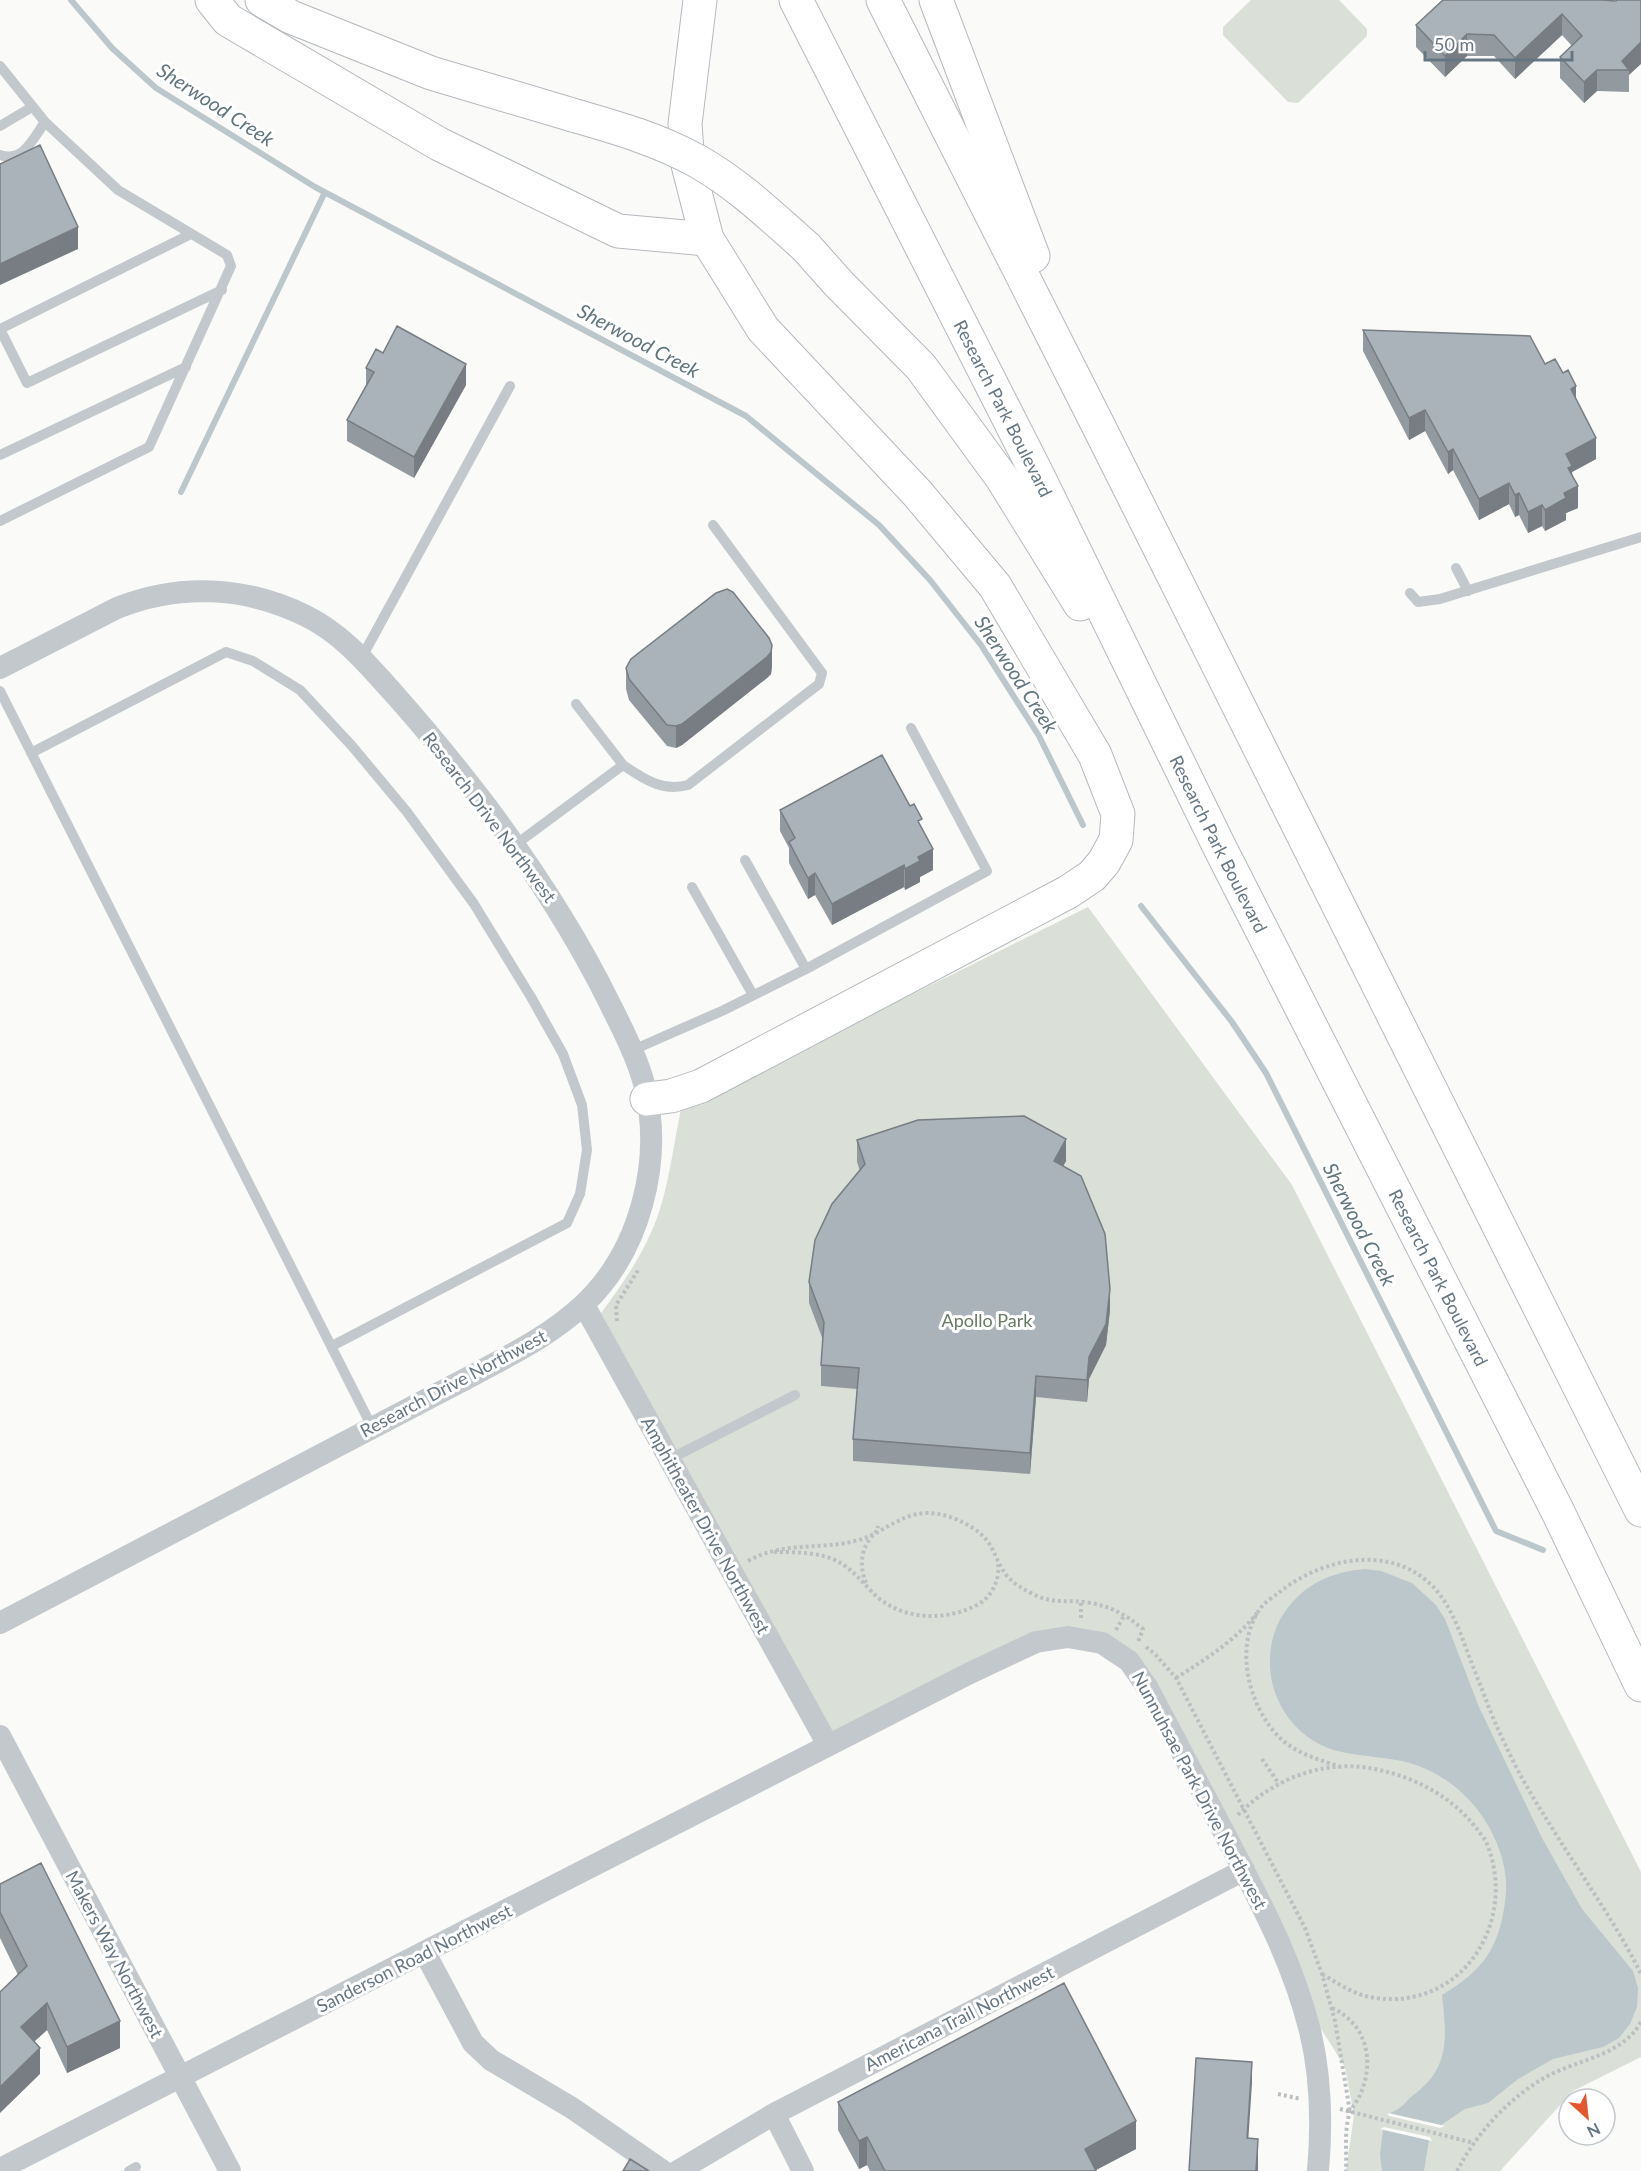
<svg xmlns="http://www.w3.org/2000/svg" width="1641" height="2171" viewBox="0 0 1641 2171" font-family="Lato,sans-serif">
	<rect width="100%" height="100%" fill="#fafaf8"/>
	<path fill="#dadfd7" d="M1251 0H1339L1367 29V36L1298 103 1288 102 1223 35V27Z
		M1088 907 1292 1185 1641 1872V2057L1573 2091 1500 2171H1346L1354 2115 1345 2067 1301 1997 1129 1661 1068 1637 828 1745 601 1313C625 1281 648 1247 660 1209 670 1177 674 1142 681 1109Z"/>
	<path fill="#bbc7cb" d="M1365 1569 1381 1571 1412 1583 1436 1605 1445 1619 1479 1707 1542 1838 1582 1909 1633 1971 1638 1988 1637 2007 1630 2024 1619 2038 1603 2047 1553 2059 1518 2079 1488 2103 1465 2109 1441 2125 1390 2113C1394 2111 1399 2109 1402 2106 1406 2103 1408 2099 1412 2096 1450 2069 1447 2038 1442 1995 1482 1971 1499 1949 1505 1902 1509 1875 1502 1851 1489 1827 1472 1797 1444 1773 1410 1763 1388 1757 1365 1757 1342 1752 1307 1745 1280 1717 1272 1682 1267 1659 1271 1632 1284 1613 1304 1584 1331 1572 1365 1569Z
		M1383 2130 1429 2140 1424 2171H1382L1380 2154Z"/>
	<path fill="#fafaf8" d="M1387 2113 1445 2126 1440 2128 1389 2116Z
		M1384 2127 1430 2137 1432 2141 1380 2129Z"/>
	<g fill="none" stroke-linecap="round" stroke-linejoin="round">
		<path stroke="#bbc7cb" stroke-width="6" d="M71 0 112 48 156 88 315 187 746 416 879 525 930 580 981 645 1039 736 1083 825
			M181 492 325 192
			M1141 906 1232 1022 1266 1073 1496 1531 1543 1550"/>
		<defs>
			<g id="motorway">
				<path d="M212 0 228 20 439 144 618 231 707 239"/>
				<path d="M262 0 291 17 431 73 576 116"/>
				<path id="s1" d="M796 0 1038 476 1219 846 1558 1512 1641 1685"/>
				<path d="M883 0 1097 423 1641 1510"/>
				<path d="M936 0 1033 256"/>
				<path d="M806 247 839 284 921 367 1002 478 1080 604"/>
				<path d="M647 1099 671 1096 701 1086 1068 892 1092 876 1104 862 1116 840 1118 814 1095 755 995 586 918 494 763 329 707 239 688 165 685 124 700 0"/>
			</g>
		</defs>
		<use href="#motorway" stroke="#b4b9bd" stroke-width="35"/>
		<path stroke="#bbbfc2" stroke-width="4" stroke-dasharray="3 3" stroke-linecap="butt" d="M617 1321 616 1305 639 1269
			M774 1552C793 1552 815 1552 833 1559 851 1567 861 1581 874 1594 901 1620 944 1622 977 1605 992 1597 1000 1580 998 1563
			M748 1561C786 1540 820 1551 859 1540 883 1533 900 1514 926 1513 943 1513 959 1519 973 1528 995 1542 993 1558 1007 1576 1014 1584 1023 1589 1033 1594 1054 1605 1069 1599 1091 1603 1112 1607 1126 1615 1143 1629L1138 1642
			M866 1583C860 1568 860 1552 870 1539 874 1533 877 1533 878 1526
			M1081 1603V1621
			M1116 1630 1125 1614
			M1146 1647 1155 1654 1176 1678 1305 1928 1322 1974 1335 2021 1350 2112
			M1176 1678C1206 1659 1235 1641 1257 1613
			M1262 1759 1279 1784
			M1341 1767C1320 1760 1297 1754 1280 1738 1248 1707 1232 1642 1263 1605 1267 1601 1273 1597 1277 1594 1318 1560 1384 1544 1427 1581 1451 1601 1461 1636 1472 1664 1483 1691 1492 1718 1505 1744 1517 1771 1533 1798 1549 1823 1580 1874 1615 1921 1641 1974
			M1238 1815C1272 1780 1321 1760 1369 1768 1411 1775 1451 1795 1477 1829 1480 1834 1485 1838 1487 1844 1518 1921 1463 2010 1376 1998 1356 1996 1339 1984 1322 1974
			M1332 2008C1367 2024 1375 2061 1360 2095 1357 2102 1351 2108 1349 2115 1344 2134 1347 2152 1346 2171
			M1278 2094 1301 2099
			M1340 2109 1474 2143
			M1457 2171C1476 2134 1508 2099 1544 2078 1577 2059 1621 2057 1641 2022"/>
		<path stroke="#c3c8cc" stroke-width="10" d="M0 66 45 122 118 190 227 255 231 266 149 447 0 521
			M0 126 32 107
			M0 155C23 163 33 139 45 122
			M191 234 0 329 27 383 222 290
			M0 455 186 367
			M1456 568 1468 591
			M1410 593 1418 602 1440 599 1641 537
			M362 657 510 386
			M0 691 372 1427
			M576 704 623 765
			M31 753 226 652 253 661 300 690 352 746 407 812 474 904 531 997 563 1054 582 1105 587 1150 580 1194 567 1223 332 1346
			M515 845 623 765C644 779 662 792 688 785L819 684 822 673 713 525
			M745 860 806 969
			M692 887 753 995
			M633 1050 724 1010 806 969 987 871 911 728
			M670 1459 795 1395
			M129 2171 136 2167"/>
		<path stroke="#c3c8cc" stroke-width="22" d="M0 668 117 608C179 583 246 586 306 616 343 634 369 666 396 696 428 732 458 769 487 807 533 869 575 933 609 1002 623 1030 637 1057 645 1087 663 1162 640 1252 583 1305 552 1334 514 1353 477 1373L0 1623
			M584 1305 828 1745
			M0 1736 230 2171
			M425 1953 473 2043 491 2060 572 2108 663 2171
			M774 2114 803 2171
			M0 2169 970 1673 1036 1642 1068 1637 1102 1643 1129 1661 1147 1687C1175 1739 1202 1791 1230 1844 1262 1905 1293 1963 1310 2031 1321 2076 1322 2125 1318 2171
			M678 2171 774 2114 1244 1870"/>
		<use href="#motorway" stroke="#fff" stroke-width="33"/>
		<defs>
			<path id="motorway-bridge" d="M576 116C618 128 659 140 697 161 738 184 772 217 806 247"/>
		</defs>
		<use href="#motorway-bridge" stroke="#b4b9bd" stroke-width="35" stroke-linecap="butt"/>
		<use href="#motorway-bridge" stroke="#fff" stroke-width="33"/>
	</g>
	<path fill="#929a9f" d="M1641 0 1629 75V92L1597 91 1584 103 1560 78V57L1572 46 1562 35 1515 79 1494 56H1467L1445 77 1416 47V25L1616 1Z
		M1363 330 1545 364 1576 400 1596 459 1572 472 1578 508 1566 513V520L1545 531 1542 526 1528 533 1519 515 1515 517 1509 504 1479 520 1453 470 1448 474 1425 431 1409 440 1363 351Z
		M383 353 466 385 414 478 347 441V420L366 385V368Z
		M772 666 771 674 767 678 682 745 676 748 667 746 629 700 626 689V668Z
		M910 806 922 828 933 870 920 877V882L905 890 904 887 832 925 815 895 808 899 789 863V848L780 831V810Z
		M857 1140 1066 1161 1063 1166 1110 1310 1106 1345 1089 1379 1087 1402 1036 1397 1030 1474 853 1461V1439L857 1389 821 1386V1365L823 1340 809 1303V1282L860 1171 857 1162Z
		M0 1884 120 2048 67 2073 47 2030 34 2042 40 2074 18 1975 0 1938Z
		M838 2102 1136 2149 1096 2170V2171H870L867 2165 859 2169 838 2130Z"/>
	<path fill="#777d82" d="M1562 14V35L1515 79V58Z
		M1467 34V56L1445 77V56Z
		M1641 42V64L1629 75V70L1622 61Z
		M1597 70V91L1584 103V82Z
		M78 227V249L0 285V264Z
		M466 364V385L414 478V457Z
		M1576 386V407L1571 389Z
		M1425 410V431L1409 440V418Z
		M1596 438V459L1572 472V487L1566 454Z
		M1453 449V470L1448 474V452Z
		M1509 483V504L1479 520V499Z
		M1578 486V508L1566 513V520L1545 531V510L1564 493Z
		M1519 493V515L1515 517V495Z
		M1542 505V526L1528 533V512Z
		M772 645V666L771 674 767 678 682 745 676 748V726Z
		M933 849V870L920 877V882L905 890V869L918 857Z
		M904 865V887L832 925V904Z
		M815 873V895L808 899V878Z
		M1066 1139V1161L1054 1183V1161Z
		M1110 1289V1310L1106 1345 1089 1379 1087 1402V1380L1089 1357Z
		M1036 1376V1397L1030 1474V1453Z
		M47 2003V2030L21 2053V2027Z
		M120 2021V2048L67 2073V2047Z
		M40 2048V2074L0 2113V2087Z
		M1252 2062V2083L1247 2159V2138Z
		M1136 2121V2149L1094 2171 1085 2149Z
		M867 2137V2165L859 2169V2141Z
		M1258 2139V2171H1256Z"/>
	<path fill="#aab3b9" stroke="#777d82" stroke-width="1.5" d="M1443 0H1602L1616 1 1617 0H1641V42L1622 61 1629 70H1597L1584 82 1560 57 1582 36 1562 14 1515 58 1494 35 1467 34 1445 56 1416 25Z
		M40 145 78 227 0 264V164Z
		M397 326 466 364 414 457 347 420 374 372 366 368 376 349 383 353Z
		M1363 330 1530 336 1545 364 1555 359 1563 373 1568 370 1576 386 1571 389 1596 438 1566 454 1572 466 1568 468 1578 486 1564 493 1566 498 1545 510 1542 505 1528 512 1519 493 1515 495 1509 483 1479 499 1453 449 1448 452 1425 410 1409 418Z
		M727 589 733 592 769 638 772 645 771 652 767 657 682 724 676 726 667 725 629 679 626 668 631 659 716 593Z
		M882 755 910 806 914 804 922 819 918 821 933 849 918 857 920 861 905 869 904 865 832 904 815 873 808 878 789 842 795 838 780 810Z
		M1024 1116 1066 1139 1054 1161 1081 1176 1105 1234 1110 1289 1106 1324 1089 1357 1087 1380 1036 1376 1030 1453 853 1439 859 1368 821 1365 824 1322 809 1282 815 1240 832 1204 865 1164 857 1140 918 1120Z
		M41 1863 120 2021 67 2047 47 2003 21 2027 40 2048 0 2087V1992L27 1966 0 1912V1884Z
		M1064 1983 1136 2121 1085 2149 1096 2171H885L867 2137 859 2141 838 2102Z
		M1196 2058 1252 2062 1247 2138 1258 2139 1256 2171H1189Z
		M630 2159 649 2171H623Z"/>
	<g text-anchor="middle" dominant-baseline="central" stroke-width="6" stroke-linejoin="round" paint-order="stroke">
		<g font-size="18" fill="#657683" stroke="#fff">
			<text stroke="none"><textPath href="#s1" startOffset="458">Research Park Boulevard</textPath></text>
			<text transform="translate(490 817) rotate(53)">Research Drive Northwest</text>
			<text stroke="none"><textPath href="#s1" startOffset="944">Research Park Boulevard</textPath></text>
			<text stroke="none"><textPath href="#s1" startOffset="1430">Research Park Boulevard</textPath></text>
			<text transform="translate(453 1383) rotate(-28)">Research Drive Northwest</text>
			<text transform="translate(706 1525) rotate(61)">Amphitheater Drive Northwest</text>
			<text transform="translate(1200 1790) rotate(62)">Nunnuhsae Park Drive Northwest</text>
			<text transform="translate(115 1954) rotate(62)">Makers Way Northwest</text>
			<text transform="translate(414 1958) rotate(-27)">Sanderson Road Northwest</text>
			<text transform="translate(959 2018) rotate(-27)">Americana Trail Northwest</text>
		</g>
		<g font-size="18" fill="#687a64" stroke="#fff">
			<text x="987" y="1320">Apollo Park</text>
		</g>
		<g font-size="20" font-style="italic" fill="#60757c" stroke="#fff">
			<text transform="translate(216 104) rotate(33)">Sherwood Creek</text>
			<text transform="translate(639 340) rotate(28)">Sherwood Creek</text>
			<text transform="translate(1017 674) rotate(57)">Sherwood Creek</text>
			<text transform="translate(1360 1224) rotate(63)">Sherwood Creek</text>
		</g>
	</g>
	<g transform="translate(1587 2117) rotate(153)"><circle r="28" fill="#ffffff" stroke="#c1c8cd" stroke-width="1.5"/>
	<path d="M0-4.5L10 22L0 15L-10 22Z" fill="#e4572e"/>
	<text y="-9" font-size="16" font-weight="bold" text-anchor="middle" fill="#657683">N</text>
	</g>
	<path d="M1425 51v9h147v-9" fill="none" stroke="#657683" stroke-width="3"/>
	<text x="1434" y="51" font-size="18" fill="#657683" stroke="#ffffff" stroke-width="4.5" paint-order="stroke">50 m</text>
</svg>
